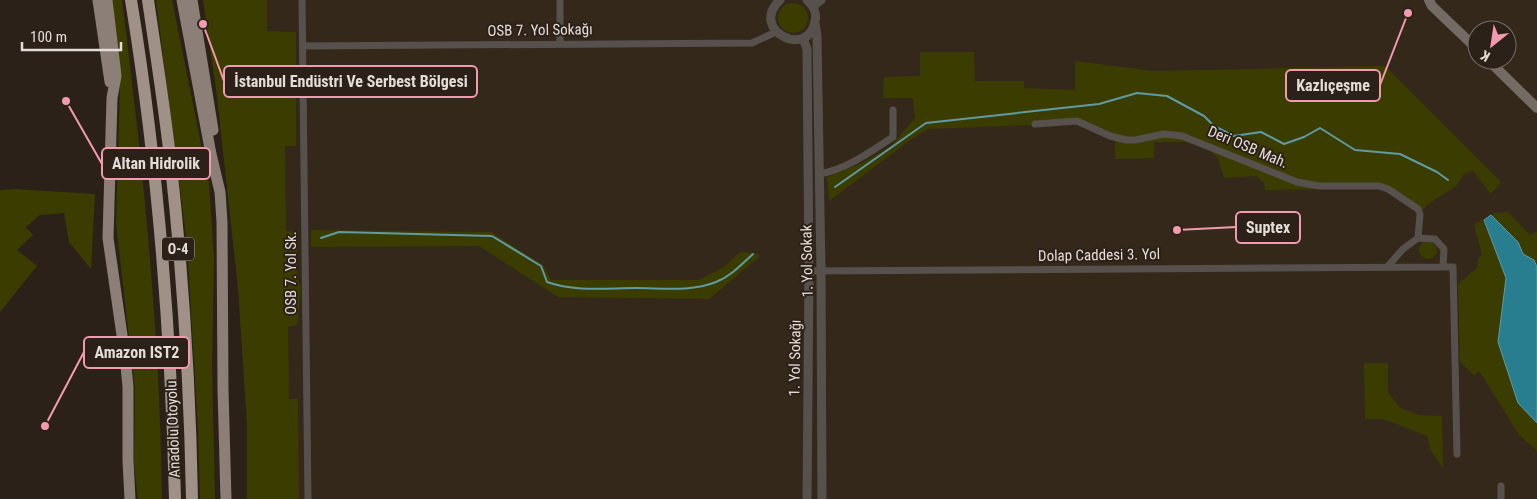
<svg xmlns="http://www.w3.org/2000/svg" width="1537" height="499" viewBox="0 0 1537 499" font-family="'Roboto Condensed',sans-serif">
	<rect width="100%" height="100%" fill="#2c2119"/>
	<path fill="#34281a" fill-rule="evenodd" d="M203 0H1537V499H247V424L238 288 217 96ZM1477 30H1507V60H1477Z"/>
	<path fill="#3b3c00" d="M109 0H122C143 166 160 332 162 499H138L134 464 135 388 116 224 120 85Z
		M156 0H172L209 184 214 259 212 367 215 499H200L198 428 187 244Z
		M203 0H267V31L296 32V146H285L286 231 298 232 297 277 301 287 297 325 288 327 289 399H298L299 499H247V424L238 288 217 96Z
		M778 18a15 15 0 1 1 30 0a15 15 0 1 1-30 0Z
		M920 52H974L975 81H1024V88L1075 90V61L1154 71 1385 66 1501 182 1491 194 1473 171 1464 174 1456 186 1427 205 1419 214 1416 207 1385 188 1265 190 1264 183 1256 176 1224 178 1218 158 1201 142H1154V158L1115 159V140L1081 123 928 129 910 140 829 201 827 177 860 164 890 147 915 118 913 98H883L884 77 920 76Z
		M14 189 95 194 91 269 69 242 64 213 40 215 26 227 33 235 17 250 37 266 0 312V190Z
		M1508 212 1530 235 1537 231V323L1520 256 1490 219 1494 213Z
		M1483 219 1506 278 1498 343 1537 421V451L1519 435 1482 375 1478 371 1475 376 1460 362 1458 284 1477 268 1478 259 1482 255 1474 225Z
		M311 230 491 232 543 265 551 280H699L724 267 740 252 759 254V257L709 299 558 297 479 246 311 247Z
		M1419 250a9 9 0 1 1 18 0a9 9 0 1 1-18 0Z
		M1364 363H1388V392L1400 408 1419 415 1442 416 1443 468 1431 451 1427 436 1383 419H1365Z"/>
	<path fill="#287e8f" stroke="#609aa5" d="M1491 215 1518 242 1523 254 1534 260 1537 267V423L1518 403 1498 342 1506 278 1484 220Z"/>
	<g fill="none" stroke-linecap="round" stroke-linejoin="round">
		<path stroke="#609aa5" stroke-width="2" d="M835 187 926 123 1099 104 1137 93 1167 96 1204 116 1214 126 1234 136 1261 132 1284 144 1304 137 1320 128 1355 150 1400 154 1437 172 1448 180
			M321 238 339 232 492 236 541 266 547 282C575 292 607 288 636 288 662 288 691 292 716 282 731 276 741 265 753 254"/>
		<path stroke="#57514e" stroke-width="7" d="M302 0 308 499
			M560 0V44
			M303 46 752 43 776 32
			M1035 124 1077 121 1110 136 1126 140H1135L1164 134 1182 136 1297 182 1319 186H1379L1388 189 1418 209 1420 214 1418 238
			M819 174C847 169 870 152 893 137V110
			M1443 267H1453L1457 454
			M809 271 1443 267 1444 249 1435 239 1418 238 1403 249 1388 266
			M1501 486V499"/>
		<path stroke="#57514e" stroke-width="9" d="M780 0C748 30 809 60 815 21 817 13 813 5 807 0
			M813 6 821 0
			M815 23 817 36 821 271 822 499
			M803 38 807 49 809 271 807 499"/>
		<path stroke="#756b65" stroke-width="10" d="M1429 0 1432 6 1477 49
			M1488 60 1537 108"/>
		<path stroke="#8b7f77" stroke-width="11" d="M98 0 110 82
			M107 0 116 76 112 98 108 238 125 356 128 387V461L130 499
			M182 0 211 154 220 192 222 222 223 389 226 499
			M192 0 213 130"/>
		<path stroke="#9f9188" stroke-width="12" d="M131 0C158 165 171 332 175 499
			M148 0C156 55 165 110 171 166 183 276 190 388 192 499"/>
	</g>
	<g text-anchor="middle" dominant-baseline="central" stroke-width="4" stroke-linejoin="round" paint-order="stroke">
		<rect fill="#2c2119" stroke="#ada49e" stroke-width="1" x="162" y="237.5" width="32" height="23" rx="4"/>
		<g font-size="14" font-weight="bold" fill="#e4dcd7">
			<text x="178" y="249">O-4</text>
		</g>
		<g font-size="15" fill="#e4dcd7" stroke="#2c2119">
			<text transform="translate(540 30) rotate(-1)">OSB 7. Yol Sokağı</text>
			<text transform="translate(1248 147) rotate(23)">Deri OSB Mah.</text>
			<text transform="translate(1099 255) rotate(-1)">Dolap Caddesi 3. Yol</text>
			<text transform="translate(807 261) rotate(-91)">1. Yol Sokak</text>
			<text transform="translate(291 273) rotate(-90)">OSB 7. Yol Sk.</text>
			<text transform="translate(795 358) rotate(-89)">1. Yol Sokağı</text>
			<text transform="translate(173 429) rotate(-92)">Anadolu Otoyolu</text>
		</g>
	</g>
	<path fill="none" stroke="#f29aaf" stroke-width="2" d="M203 24L224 81M1408 13L1380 85M66 101L102 164M1177 230L1236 227M45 426L84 352"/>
	<g fill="#f29aaf" stroke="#2c2119" stroke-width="2">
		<circle cx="203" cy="24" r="5"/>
		<circle cx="1408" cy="13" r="5"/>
		<circle cx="66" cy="101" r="5"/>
		<circle cx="1177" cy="230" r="5"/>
		<circle cx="45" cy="426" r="5"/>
	</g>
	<g fill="#2c2119" stroke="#f29aaf" stroke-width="2">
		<rect x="224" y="66" width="253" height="31" rx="5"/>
		<rect x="1286" y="70" width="94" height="31" rx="5"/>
		<rect x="102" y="148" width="108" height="31" rx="5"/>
		<rect x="1236" y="212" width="64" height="31" rx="5"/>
		<rect x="84" y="337" width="105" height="31" rx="5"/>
	</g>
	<g font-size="16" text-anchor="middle" font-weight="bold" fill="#e4dcd7">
		<text x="351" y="87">İstanbul Endüstri Ve Serbest Bölgesi</text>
		<text x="1333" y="91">Kazlıçeşme</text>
		<text x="156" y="169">Altan Hidrolik</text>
		<text x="1268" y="233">Suptex</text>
		<text x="137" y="358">Amazon IST2</text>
	</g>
	<g transform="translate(1492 45) rotate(210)"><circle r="24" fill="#2c2119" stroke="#766c65"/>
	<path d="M0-4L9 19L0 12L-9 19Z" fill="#f29aaf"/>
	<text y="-8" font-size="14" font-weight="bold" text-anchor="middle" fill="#e4dcd7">K</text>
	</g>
	<path d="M22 42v8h99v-8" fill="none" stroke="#e4dcd7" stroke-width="2.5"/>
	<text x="30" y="42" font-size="15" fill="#e4dcd7" stroke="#2c2119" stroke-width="4" paint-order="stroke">100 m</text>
</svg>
